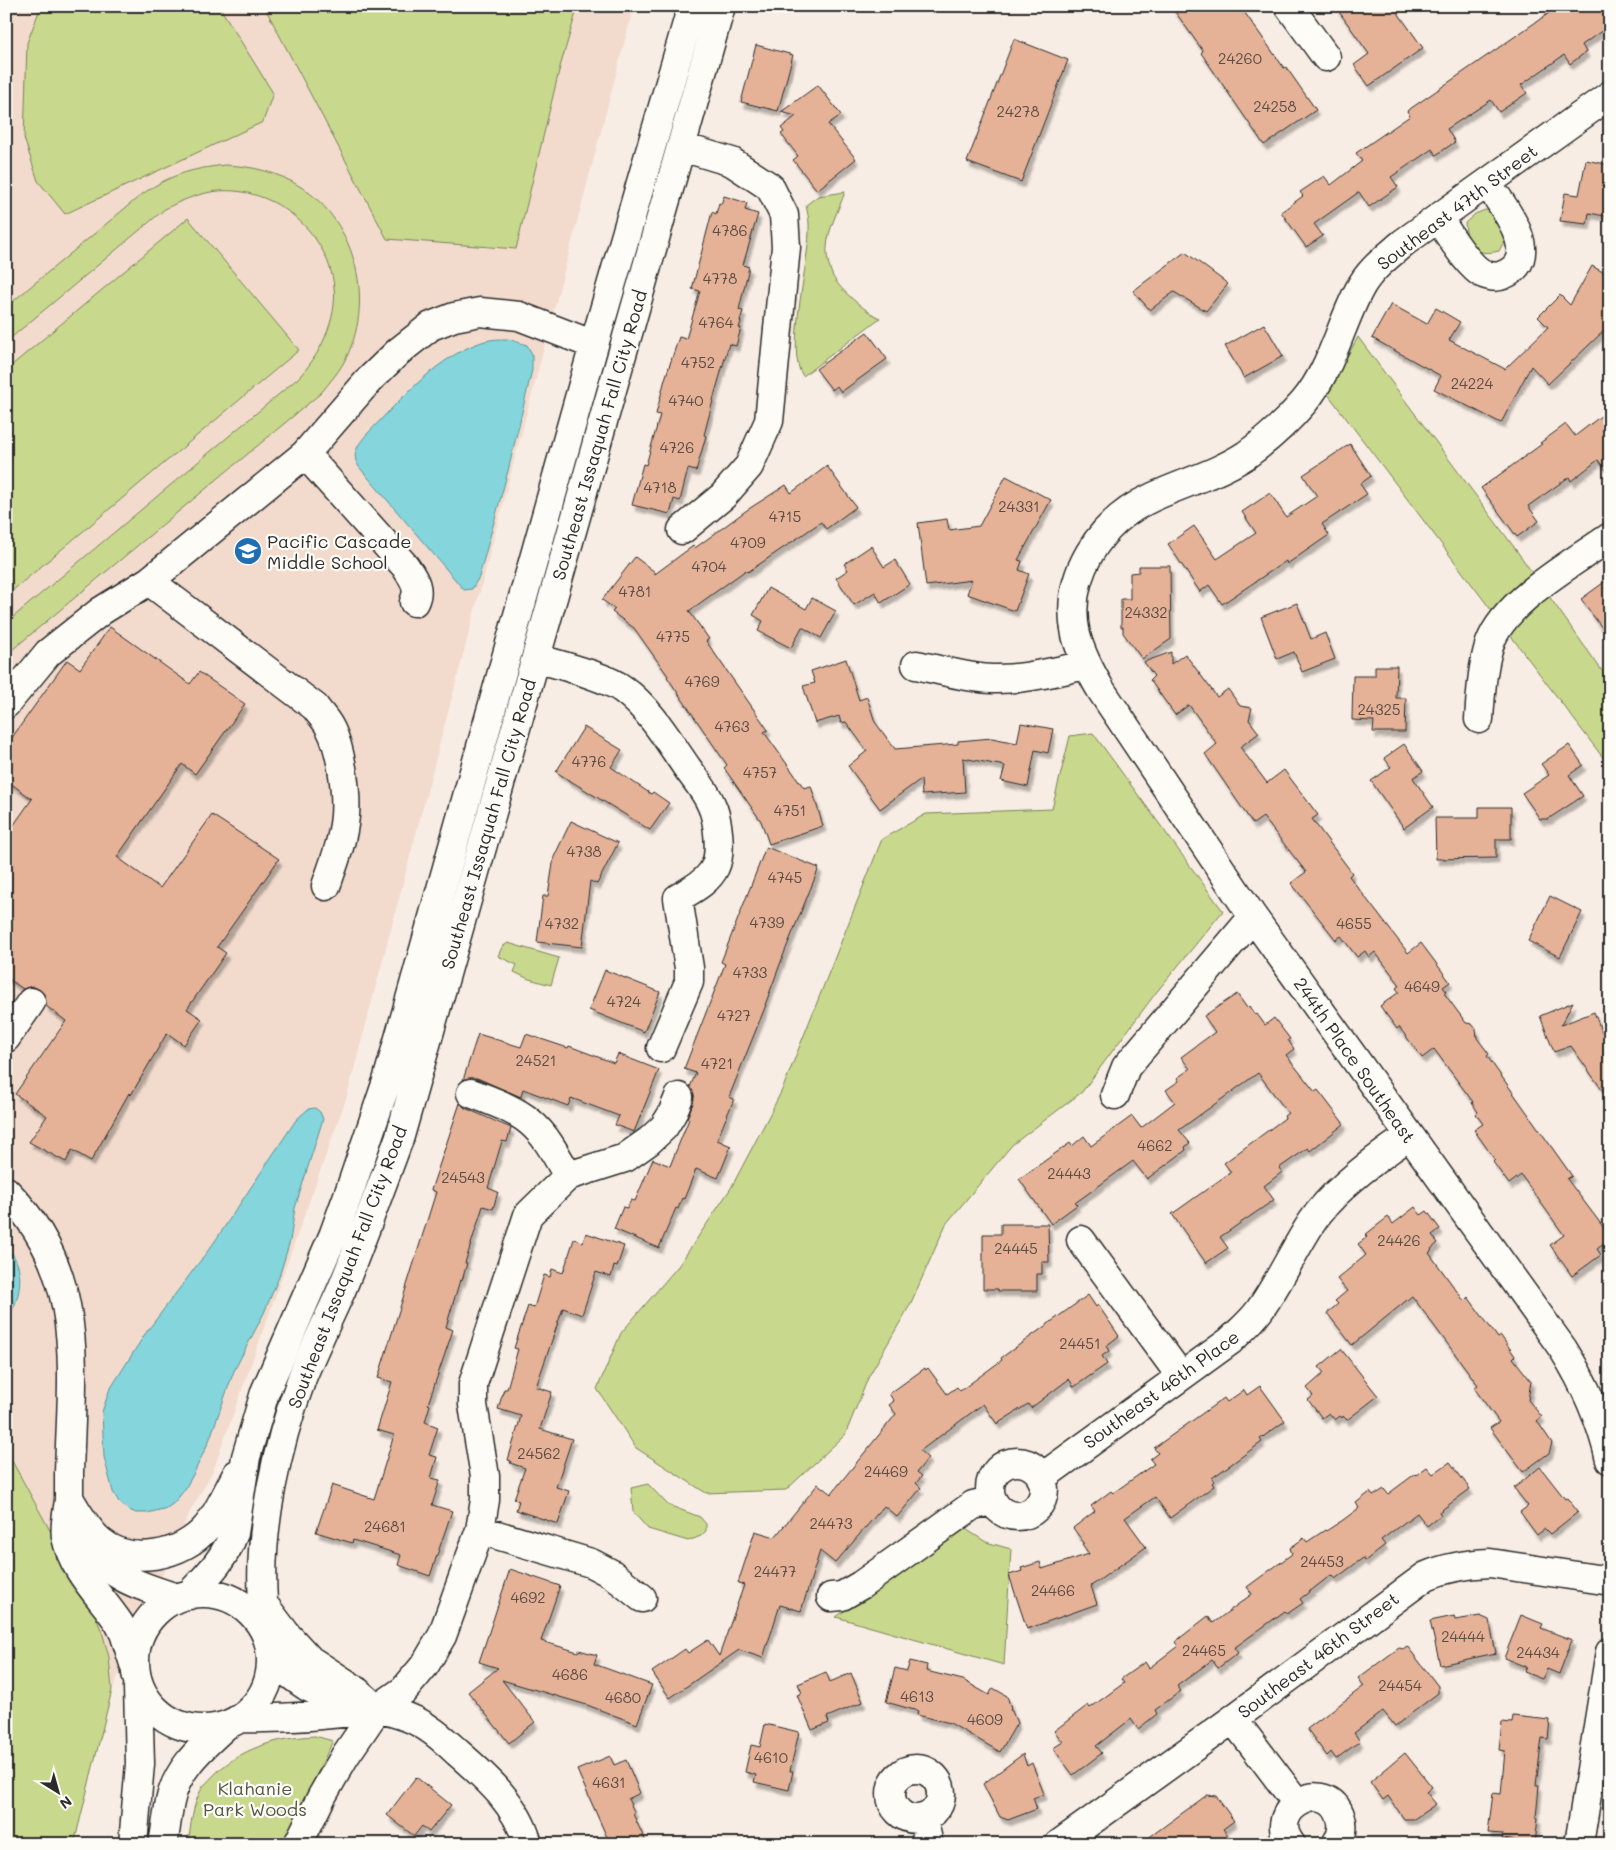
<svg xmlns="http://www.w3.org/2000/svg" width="1616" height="1850" viewBox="0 0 1616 1850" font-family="Mali,sans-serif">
	<defs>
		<filter id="shadow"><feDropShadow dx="3" dy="5.5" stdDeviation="1" flood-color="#0004"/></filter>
	</defs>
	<rect width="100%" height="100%" fill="#f8ede4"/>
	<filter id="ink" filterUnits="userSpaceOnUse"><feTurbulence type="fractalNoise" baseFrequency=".02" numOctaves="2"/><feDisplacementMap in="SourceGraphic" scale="10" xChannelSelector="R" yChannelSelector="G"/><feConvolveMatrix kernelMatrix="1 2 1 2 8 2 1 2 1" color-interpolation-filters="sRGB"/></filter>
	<g filter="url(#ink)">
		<path fill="#f2dbcd" d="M6 6H634L347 1096 213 1471 190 1512 112 1690 109 1657 103 1635 92 1607 6 1450Z"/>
		<path fill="#c8d88c" stroke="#7a825c" d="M41 6H219L273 93 263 122 65 214 38 181 24 138 27 43Z
			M264 6H578L560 67 516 249 387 239Z
			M225 165C252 166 278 172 301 187 357 223 376 304 344 362 338 373 329 383 321 393L6 655V623L297 379C319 358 338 318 334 287 328 230 269 182 211 192 195 195 180 201 165 209L6 342V307L141 195C169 175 190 169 225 165Z
			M845 192C839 209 828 229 827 247 826 254 829 267 832 274 836 287 867 313 880 318L803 376C784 352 811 258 809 224 809 218 807 211 806 205L818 196Z
			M1485 210 1493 212 1506 238 1499 251C1475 257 1467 246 1465 223L1475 214Z
			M188 218 299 350 6 596V370Z
			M1358 337 1514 547 1610 682V767L1327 393Z
			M1093 733 1223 911 1155 994 1082 1092 1012 1145 946 1224 910 1305 869 1376 845 1435 786 1490 706 1493 636 1448 597 1389 621 1333 679 1265 731 1188 772 1110 783 1088 882 839 926 814 1052 809 1070 736Z
			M508 943 559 958 551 985 529 979 514 972 517 965 498 956 502 947Z
			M6 1450 92 1607 103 1635 109 1657 112 1690 74 1844H6Z
			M648 1484 668 1505 700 1517 706 1524V1531L701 1536 688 1541 648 1529 633 1512 631 1488Z
			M961 1526 986 1542 1011 1549 1004 1665 836 1617Z
			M315 1736 333 1741 283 1844H188C191 1826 192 1805 202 1788 204 1784 209 1781 212 1777 240 1748 276 1738 315 1736Z"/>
		<path fill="#84d5dc" stroke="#609195" d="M508 339 527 345 532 354V370L508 471 479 577 472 589 464 590 359 467C350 454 359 443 368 433 400 400 440 354 485 341 492 339 501 339 508 339Z
			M315 1108 320 1112 323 1119 295 1208 290 1241 279 1277 264 1313 234 1371 209 1441 194 1473 185 1489 175 1502 167 1508 148 1513H136L127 1509 119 1502 113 1492 104 1457 102 1412 109 1391 145 1334 213 1244 296 1120 308 1109Z
			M6 1244C10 1251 16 1258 18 1266 23 1283 17 1307 6 1320Z"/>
		<path fill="#e5b297" stroke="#2b2b2b" filter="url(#shadow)" d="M1171 6H1240L1284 68 1286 67 1316 110 1264 145 1201 53 1203 51Z
			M1335 6H1393L1423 48 1369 86 1354 65 1369 54Z
			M1544 6H1610V25L1582 45 1586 52 1570 64 1564 55 1521 85 1527 93 1499 112 1491 100 1447 129 1455 142 1436 155 1432 149 1391 177 1398 187 1369 207 1359 192 1314 224 1323 236 1306 247 1281 212 1303 196 1300 192 1324 176 1331 185 1362 161 1356 153 1410 116 1407 111 1549 13Z
			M1014 39 1068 60 1021 182 967 162Z
			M756 45 793 55 778 111 741 102Z
			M818 85 841 115 828 124 856 159 817 190 793 160 798 156 781 134 784 132 781 128 796 116 781 112Z
			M1586 160 1610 165V217L1589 213 1587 224 1560 221 1565 193 1579 195Z
			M724 196 747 203 745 210 758 214 743 265 749 267 739 310 743 311 740 321 741 322 739 328H741L736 346 729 344 715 393 704 435 706 436 696 471 688 469 680 501 674 499 670 514 632 505 643 464 646 465 660 415 656 414 665 379 679 337 686 339 700 291 692 289 712 212 716 214 719 203 721 204Z
			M1185 252 1228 284 1206 311 1174 292 1150 310 1133 291Z
			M1592 266 1610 276V325L1548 384 1531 366 1501 423 1434 389 1441 376 1372 338 1391 304 1427 324 1436 308 1460 322 1449 340 1505 369 1548 327 1538 317 1560 295 1570 305Z
			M1264 324 1283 356 1244 378 1225 346Z
			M867 332 887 359 841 392 837 386 832 390 816 369Z
			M1610 409V475L1598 460 1571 481 1569 477 1528 506 1539 521 1517 537 1481 488 1542 444 1540 443 1566 424 1575 436Z
			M1350 444 1371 476 1360 484 1367 494 1322 524 1329 535 1287 564 1286 561 1222 604 1209 585 1200 592 1168 544 1194 526 1217 559 1256 533 1242 512 1270 493 1286 517 1317 496 1303 475Z
			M827 466 856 507 826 529 821 522 748 572 746 570 689 611 709 639 706 641 768 730 764 732 804 788 811 786 823 826 769 844 761 821 724 768 727 765 667 677 668 676 634 628 612 612 615 609 602 600 635 557 655 572V574L693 546 695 548 747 510 786 485 791 493Z
			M1006 476 1051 500 1018 560 1022 561 1019 570 1029 574 1015 611 967 594 972 580 926 586 918 523 947 519 949 530 979 526Z
			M871 546 884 567 895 560 910 584 881 603 875 592 854 605 836 578 848 570 844 564Z
			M1139 566H1170L1171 639 1142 659 1123 633V627H1121V599H1130V573L1139 572Z
			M1610 578V639L1581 599Z
			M768 588 806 609 812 598 836 611 821 638 802 627 791 648 758 631 763 621 753 615Z
			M1297 603 1311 639 1325 633 1335 659 1302 672 1294 652 1277 659 1261 617Z
			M110 627 190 684 199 672 245 704 195 774 182 764 117 857 160 888 212 815 279 859 217 947 226 953 187 1009 202 1019 184 1045 167 1033 131 1095 129 1093 91 1161 72 1150 66 1162 29 1142 47 1116 15 1094 66 1021 46 1006 45 996 40 990 32 986 23 989 6 977V836L32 799 6 780V746L67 660 80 669Z
			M1171 652V664L1185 654 1217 697 1228 689 1240 706 1252 708 1249 720 1259 733 1240 747 1267 783 1284 770 1318 815 1312 819 1352 873 1349 876 1408 953 1421 943 1450 982 1443 987 1446 991 1444 993 1466 1023 1472 1024 1476 1029 1477 1038 1489 1054 1487 1056 1572 1176 1567 1179 1610 1236V1239L1597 1249 1601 1255 1572 1276 1550 1245 1564 1235 1521 1175 1509 1184 1493 1162 1495 1160 1474 1130 1483 1124 1476 1114 1478 1112 1472 1103 1473 1102 1434 1049 1422 1058 1399 1027 1397 1029 1380 1006 1399 992 1396 988 1400 985 1375 952 1369 957 1365 951 1357 957 1341 936 1336 940 1291 883 1306 872 1263 817 1253 824 1205 754 1217 744 1189 705 1175 715 1150 680 1154 676 1144 662Z
			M846 659 859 700 867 697 875 722 895 749 958 744V741L992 738 1017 743 1021 723 1053 729 1048 753 1035 750 1028 787 1001 781 1005 766 963 758 965 792 922 795 921 779 880 809 848 766 867 751 846 722 841 723 839 716 815 723 803 686 815 683 811 671Z
			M1375 666H1397L1396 698H1406L1405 732H1373L1374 721 1352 720 1353 676H1375Z
			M584 727 622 750 611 767 651 794 653 792 669 803 650 830 556 772Z
			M1404 744 1423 771 1413 778 1433 807 1404 828 1371 781 1391 767 1384 758Z
			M1569 745 1583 765 1569 775 1583 796 1548 819H1540L1522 793 1549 775 1541 764Z
			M1479 807H1511V839H1496V858L1436 859 1435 818H1479Z
			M571 821 618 843 597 884 590 881 582 947 537 942 543 896H548L554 857Z
			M766 847 819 868 785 951 765 1005H766L729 1097 734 1099 717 1140 731 1146 718 1178 696 1169 684 1199 682 1198 678 1209 676 1208 659 1248 614 1229 623 1207 627 1208 631 1200 635 1201 653 1159 670 1166 689 1119 687 1118 693 1103 694 1095 690 1087 696 1073 684 1069 725 964 721 962Z
			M1550 896 1582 912 1560 957 1528 941Z
			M605 970 660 992 644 1032 589 1010Z
			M1237 994 1247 1008 1249 1006 1255 1015 1257 1014 1265 1025 1274 1018 1290 1039 1288 1040 1294 1049 1286 1055 1315 1092 1318 1090 1344 1124 1310 1151 1308 1148 1279 1168 1282 1172 1264 1186 1274 1200 1220 1237 1228 1248 1206 1263 1172 1214 1231 1172 1224 1163 1285 1118 1284 1116 1288 1113 1258 1073 1179 1130 1190 1143 1185 1147 1186 1150 1147 1179 1133 1161 1075 1203 1077 1205 1051 1224 1019 1179 1070 1143 1072 1146 1084 1136 1091 1146 1132 1116 1141 1128 1175 1102 1166 1090 1179 1081 1177 1078 1190 1069 1181 1057 1215 1032 1204 1016Z
			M1573 1002 1561 1025 1594 1012 1610 1053V1101L1571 1046 1554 1052 1540 1016Z
			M478 1034 521 1047 526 1034 568 1048 569 1046 614 1063 618 1054 659 1070 634 1132 615 1125 619 1116 571 1098 568 1106 523 1089 521 1097 477 1078H469L463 1080Z
			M460 1103 465 1108 511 1128 507 1142 502 1141 488 1188 498 1192 493 1209 483 1206 465 1263H467L462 1281 460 1280 446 1327 453 1330 428 1404 430 1405 425 1422 438 1427 429 1455 437 1457 431 1478 440 1480 432 1505 452 1511 430 1576 398 1565 401 1555 353 1540 352 1543 316 1532 332 1485 374 1499 394 1435 377 1430 392 1382 378 1378 436 1192 431 1190Z
			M1415 1207 1421 1215 1427 1211 1440 1229 1432 1235 1438 1243 1431 1249 1432 1250 1429 1253 1464 1301 1468 1297 1498 1338 1501 1336 1515 1356 1513 1358 1531 1381 1528 1400 1542 1417 1537 1421 1552 1443 1549 1453 1523 1472 1490 1428 1499 1422 1474 1388 1478 1385 1412 1296 1352 1345 1327 1313 1338 1304 1335 1301 1347 1291 1337 1279 1366 1255 1358 1244 1367 1237 1365 1235 1388 1217 1393 1224Z
			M1001 1224H1048L1049 1262H1042V1274H1037V1291H998V1289H983V1234H1001Z
			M586 1233 624 1246 617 1267 614 1266 611 1277 596 1272 582 1315 563 1308 536 1387 552 1392 540 1429 572 1439 556 1487 569 1491 558 1524 516 1510 519 1501 514 1499 525 1468 510 1463 511 1461 508 1460 521 1416 498 1409 504 1389H507L518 1349 514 1348 528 1306 534 1308 544 1275 550 1277 552 1269 563 1273 574 1239 583 1242Z
			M1088 1295 1096 1307 1098 1305 1119 1336 1106 1346 1109 1351 1102 1356 1107 1364 1074 1387 1069 1379 1031 1408 1028 1404 997 1424 983 1404 920 1451 928 1458 917 1472 922 1476 916 1483 921 1488 897 1517 884 1506 835 1563 820 1551 801 1611 780 1605 763 1658 739 1650 670 1698 652 1672 685 1649 688 1653 708 1640 719 1656 744 1585 738 1583 755 1531 775 1537 818 1484 831 1494 896 1414 889 1405 894 1401 889 1394 925 1368 926 1370 928 1368 947 1394 957 1387 960 1391 1002 1360 1001 1358Z
			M1341 1349 1378 1396 1347 1420 1343 1416 1342 1418 1340 1416 1335 1420 1329 1413 1322 1418 1308 1400 1313 1396 1307 1388 1324 1373 1319 1367Z
			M1260 1386 1285 1421 1260 1439 1262 1442 1212 1478 1214 1481 1212 1483 1214 1486 1170 1518 1155 1497 1125 1518 1146 1547 1091 1586 1097 1604 1027 1629 1009 1575 1022 1571 1021 1568 1040 1562 1042 1569 1089 1554 1082 1544 1084 1543 1073 1528 1095 1511 1091 1506 1111 1491 1113 1493 1154 1464 1150 1459 1158 1453 1154 1448 1224 1398 1227 1402 1244 1390 1247 1395Z
			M1450 1462 1470 1489 1439 1512 1441 1515 1427 1526 1417 1513 1381 1540 1385 1545 1365 1561 1363 1558 1335 1579 1331 1575 1300 1599 1303 1603 1287 1614 1285 1611 1234 1648 1238 1653 1218 1668 1212 1660 1177 1686 1181 1691 1155 1710 1157 1714 1138 1729 1131 1719 1096 1746 1102 1753 1073 1775 1053 1748 1063 1742 1054 1731 1088 1705 1090 1708 1124 1683 1121 1679 1142 1664 1145 1662 1149 1668 1178 1646 1175 1642 1208 1616 1213 1623 1252 1594 1247 1587 1292 1554 1290 1548 1304 1538 1307 1542 1325 1530 1326 1531 1343 1520 1359 1508 1356 1503 1370 1492 1373 1496 1384 1489 1388 1494 1415 1474 1416 1475 1427 1467 1433 1474Z
			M1540 1467 1565 1499 1567 1498 1578 1512 1550 1534 1545 1529 1537 1535 1520 1512 1528 1506 1514 1488Z
			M510 1569 560 1586 541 1641 578 1652 579 1650 597 1655 594 1664 652 1685 637 1724 587 1705 502 1680 535 1722 509 1743 468 1692 498 1668 479 1662Z
			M1521 1615 1543 1624 1541 1628 1572 1640 1559 1674 1547 1669 1542 1679 1524 1672 1526 1667 1504 1658Z
			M1454 1616 1455 1620 1480 1616 1489 1620 1496 1653 1440 1665 1430 1621Z
			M1407 1646 1438 1686V1693L1395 1726 1383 1711 1354 1733 1360 1741 1336 1759 1331 1752 1327 1756 1307 1729 1364 1686 1358 1678 1399 1648 1403 1649Z
			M910 1661 927 1665 926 1671 963 1680 989 1695 993 1688 1007 1696 1011 1708 1010 1710 1012 1711 1017 1723 1000 1752 950 1723 917 1715 918 1711 886 1702 895 1668 907 1671Z
			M826 1672 830 1682 851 1673 863 1702 827 1717 829 1723 812 1730 797 1695 802 1693 798 1684Z
			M1513 1716 1550 1720 1548 1739 1542 1738 1536 1785H1539L1536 1817 1538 1818 1535 1843 1502 1839 1503 1834 1488 1833 1493 1793 1501 1794 1505 1751 1499 1750 1502 1722 1512 1723Z
			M765 1724 799 1732 790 1771H793L789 1790 754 1782 756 1775 745 1772 751 1745 760 1747Z
			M1405 1753 1432 1787 1426 1792 1436 1804 1414 1819H1404L1388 1796 1383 1800 1370 1782Z
			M1023 1754 1027 1766 1032 1763 1044 1794 1033 1798 1037 1809 1008 1820 1000 1817 983 1784Z
			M610 1756 614 1765 626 1760 640 1793 628 1799 635 1813 633 1814 647 1844H610L577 1770Z
			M416 1777 451 1805 429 1832 422 1826 414 1836 387 1815Z
			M1207 1795 1216 1796 1234 1821 1223 1829 1235 1844H1140Z"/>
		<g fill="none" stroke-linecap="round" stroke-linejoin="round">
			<defs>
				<path id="minor" d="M1289 6 1326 57
					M1610 95 1403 243C1387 257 1369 270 1359 290 1340 326 1331 370 1304 402 1287 422 1267 440 1246 455 1217 474 1183 483 1153 497 1100 521 1063 576 1076 635 1081 654 1091 673 1101 690L1253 917 1563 1349C1585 1384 1601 1420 1610 1460
					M682 147 732 162 770 187 784 215 786 247 769 421 749 466 723 496 682 530
					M1438 218C1449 234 1460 254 1475 268 1482 275 1494 279 1503 275 1545 258 1503 206 1488 184
					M305 454 405 566C413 578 421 588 414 602
					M149 581 315 707C319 713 325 719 329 726 341 747 347 791 345 816 343 840 334 863 326 886
					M536 658C559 665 606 676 624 690 651 710 669 742 688 769 696 780 706 792 711 804 718 818 722 852 715 867 708 882 691 890 678 898L689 968V982L661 1048
					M916 665C941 670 967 678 992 679 1024 680 1056 671 1087 665
					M6 704 48 653 101 611 149 581 305 454 370 379 398 352 431 326 454 317 480 312 519 316 594 345
					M1479 719C1481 693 1482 667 1490 643 1505 601 1574 562 1610 537
					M6 1038 31 1002
					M471 1093C491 1101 513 1108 530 1122 547 1136 557 1157 568 1176
					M1115 1095 1126 1067 1253 917
					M6 1191C87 1273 72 1369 69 1473 69 1481 69 1490 69 1499 68 1511 64 1525 66 1537 73 1571 100 1595 119 1623L124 1633 134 1664
					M1081 1240 1180 1375
					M990 1489a27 27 0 1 1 54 0a27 27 0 1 1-54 0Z
					M1041 1478 1230 1341C1240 1331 1251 1322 1259 1311 1279 1283 1293 1251 1312 1222 1332 1191 1378 1157 1409 1136
					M69 1498C78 1513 87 1530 100 1541 130 1567 183 1556 207 1527 218 1513 228 1490 237 1474
					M480 1530 591 1563 612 1574 642 1598
					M88 1541C107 1578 140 1586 177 1598
					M135 1661a68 68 0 1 1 136 0a68 68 0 1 1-136 0Z
					M189 1595C208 1575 224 1560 234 1533L246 1457 265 1392 333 1236 351 1187 387 1081 594 345 692 6
					M831 1597 842 1596 861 1585 973 1505 992 1501
					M265 1606 287 1635 310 1660 353 1688 368 1701
					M268 1638C266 1626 263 1613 263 1601 258 1529 277 1445 302 1378 314 1348 328 1320 341 1291 362 1240 381 1188 400 1136L721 6
					M271 1659C283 1669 295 1679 308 1687 339 1703 375 1705 407 1717 426 1724 442 1738 457 1752 487 1778 517 1804 528 1844
					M241 1718C283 1719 324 1716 366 1710
					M1233 1719 1297 1803
					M891 1794a25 25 0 1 1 50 0a25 25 0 1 1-50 0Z
					M923 1819 929 1844
					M133 1844 140 1764 138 1687
					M163 1844C166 1830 167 1815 170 1802 176 1770 200 1749 223 1728
					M298 1844 322 1796 345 1756 377 1709 404 1690 425 1665 442 1636 480 1530 485 1500V1476L473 1405V1384L528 1215 568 1176 625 1158 649 1141 664 1127 672 1114 679 1097
					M1059 1844 1233 1719 1426 1576C1447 1567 1468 1564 1490 1563L1610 1581
					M1291 1844C1263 1809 1328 1774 1341 1818 1344 1827 1342 1836 1336 1844
					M1579 1844 1610 1652"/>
			</defs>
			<use href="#minor" stroke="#2b2b2b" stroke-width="31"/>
			<use href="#minor" stroke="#fdfcf7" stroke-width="28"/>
		</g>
	</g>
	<defs>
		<symbol id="school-disc" viewBox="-11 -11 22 22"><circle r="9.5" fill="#1f6fb2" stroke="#fdfcf7"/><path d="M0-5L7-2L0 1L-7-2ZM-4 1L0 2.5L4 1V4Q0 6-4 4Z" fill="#fff"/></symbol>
	</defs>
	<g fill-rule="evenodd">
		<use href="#school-disc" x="232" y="535" width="32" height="32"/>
	</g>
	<g text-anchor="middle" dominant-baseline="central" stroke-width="4.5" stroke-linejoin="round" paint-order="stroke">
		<g font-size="15" fill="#5a4d46">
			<text x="1240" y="58">24260</text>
			<text x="1275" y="106">24258</text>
			<text x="1018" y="111">24278</text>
			<text x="730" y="230">4786</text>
			<text x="720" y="278">4778</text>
			<text x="716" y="322">4764</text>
			<text x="698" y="362">4752</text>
			<text x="1472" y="383">24224</text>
			<text x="686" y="400">4740</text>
			<text x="677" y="447">4726</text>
			<text x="660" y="487">4718</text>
			<text x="1019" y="506">24331</text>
			<text x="785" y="516">4715</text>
			<text x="748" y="542">4709</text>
			<text x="709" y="566">4704</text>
			<text x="635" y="591">4781</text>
			<text x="1146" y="612">24332</text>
			<text x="673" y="636">4775</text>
			<text x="702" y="681">4769</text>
			<text x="1379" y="709">24325</text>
			<text x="732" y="726">4763</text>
			<text x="589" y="761">4776</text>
			<text x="760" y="772">4757</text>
			<text x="790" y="810">4751</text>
			<text x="584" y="851">4738</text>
			<text x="785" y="877">4745</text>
			<text x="767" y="922">4739</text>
			<text x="562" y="923">4732</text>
			<text x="1354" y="923">4655</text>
			<text x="750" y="972">4733</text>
			<text x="1422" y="986">4649</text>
			<text x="624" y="1001">4724</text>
			<text x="734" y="1015">4727</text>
			<text x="536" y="1060">24521</text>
			<text x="717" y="1063">4721</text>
			<text x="1155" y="1145">4662</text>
			<text x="1069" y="1173">24443</text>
			<text x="463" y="1177">24543</text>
			<text x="1399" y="1240">24426</text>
			<text x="1016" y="1248">24445</text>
			<text x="1080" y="1343">24451</text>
			<text x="539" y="1453">24562</text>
			<text x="886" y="1471">24469</text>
			<text x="831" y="1523">24473</text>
			<text x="385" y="1526">24681</text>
			<text x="1322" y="1561">24453</text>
			<text x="775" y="1571">24477</text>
			<text x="1053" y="1590">24466</text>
			<text x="528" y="1597">4692</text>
			<text x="1463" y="1636">24444</text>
			<text x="1204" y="1650">24465</text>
			<text x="1538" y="1652">24434</text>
			<text x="570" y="1674">4686</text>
			<text x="1400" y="1685">24454</text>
			<text x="917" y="1696">4613</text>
			<text x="623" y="1697">4680</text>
			<text x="985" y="1719">4609</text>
			<text x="771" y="1757">4610</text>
			<text x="609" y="1782">4631</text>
		</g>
		<g font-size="18" fill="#2b2b2b" stroke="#fdfcf7">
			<text transform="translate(1457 207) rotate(-37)">Southeast 47th Street</text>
			<text transform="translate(599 435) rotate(-74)">Southeast Issaquah Fall City Road</text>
			<text transform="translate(488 824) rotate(-74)">Southeast Issaquah Fall City Road</text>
			<text transform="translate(1355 1060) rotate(55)">244th Place Southeast</text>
			<text transform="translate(347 1267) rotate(-69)">Southeast Issaquah Fall City Road</text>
			<text transform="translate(1161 1389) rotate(-36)">Southeast 46th Place</text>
			<text transform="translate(1318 1655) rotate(-37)">Southeast 46th Street</text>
		</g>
		<g font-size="18" fill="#2b2b2b" stroke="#fdfcf7" text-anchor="start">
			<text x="267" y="541">Pacific Cascade<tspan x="267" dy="21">Middle School</tspan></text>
		</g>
		<g font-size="18" fill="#525643" stroke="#fdfcf7">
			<text x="255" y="1788">Klahanie<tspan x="255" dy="21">Park Woods</tspan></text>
		</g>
	</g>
	<rect width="1616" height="1850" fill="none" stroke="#fdfcf7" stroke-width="25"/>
	<rect x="12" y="12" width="1591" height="1825" fill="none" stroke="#2b2b2b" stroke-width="2" filter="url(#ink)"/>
	<g transform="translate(58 1792) rotate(143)" stroke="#fdfcf7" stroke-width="4" paint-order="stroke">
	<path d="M0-4L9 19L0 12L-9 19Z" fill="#2b2b2b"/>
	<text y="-8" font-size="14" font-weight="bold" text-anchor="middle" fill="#2b2b2b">N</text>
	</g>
</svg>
